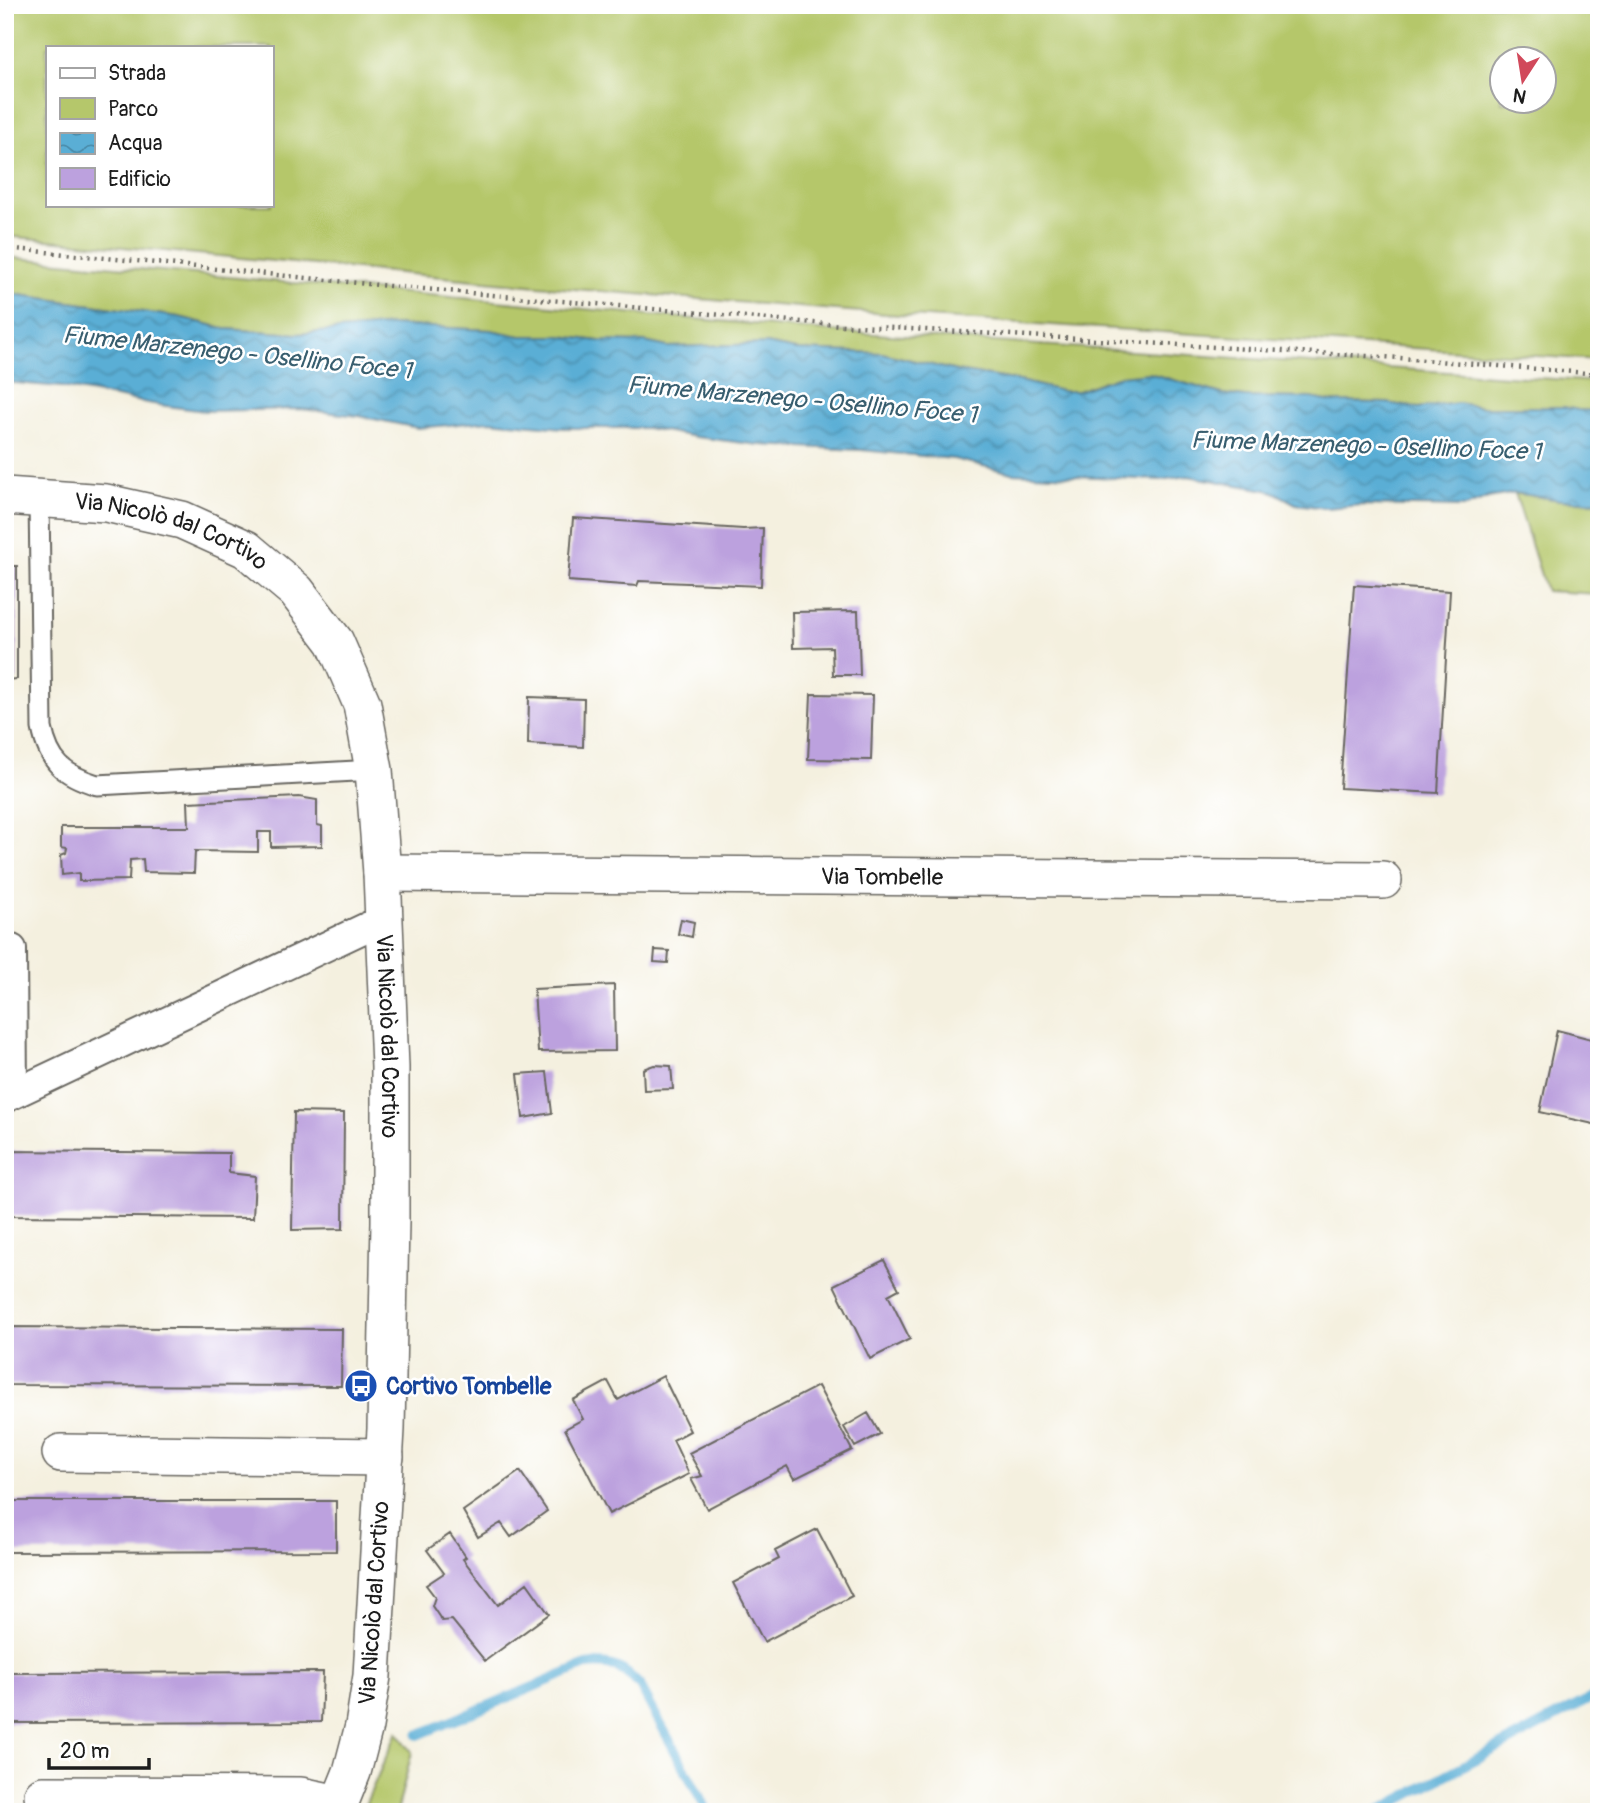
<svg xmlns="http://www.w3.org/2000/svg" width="1604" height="1817" viewBox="0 0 1604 1817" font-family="Pangolin,sans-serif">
	<defs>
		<pattern id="water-waves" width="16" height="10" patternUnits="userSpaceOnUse" patternTransform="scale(1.75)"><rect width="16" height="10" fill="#5aaed5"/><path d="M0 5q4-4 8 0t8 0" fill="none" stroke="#4a8dac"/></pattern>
	</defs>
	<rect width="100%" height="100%" fill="#fff"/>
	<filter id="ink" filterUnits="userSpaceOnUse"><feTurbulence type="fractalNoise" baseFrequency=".0143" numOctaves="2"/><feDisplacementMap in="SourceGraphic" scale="14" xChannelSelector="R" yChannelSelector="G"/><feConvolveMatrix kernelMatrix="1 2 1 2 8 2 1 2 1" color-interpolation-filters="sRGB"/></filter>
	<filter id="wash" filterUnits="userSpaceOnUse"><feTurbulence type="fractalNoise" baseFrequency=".00686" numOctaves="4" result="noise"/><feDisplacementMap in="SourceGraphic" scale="28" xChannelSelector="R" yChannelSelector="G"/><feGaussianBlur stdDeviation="1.57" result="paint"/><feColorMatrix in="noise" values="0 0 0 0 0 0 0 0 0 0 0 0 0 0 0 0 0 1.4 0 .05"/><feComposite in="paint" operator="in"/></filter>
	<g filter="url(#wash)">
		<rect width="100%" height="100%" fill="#f4f0df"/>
		<path fill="#b5c76b" stroke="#687244" stroke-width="2" fill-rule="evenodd" d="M5 5H1599V360L911 316 549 287 5 236ZM47 47H271V205H47ZM1502 60H1544V102H1502Z
			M5 257 829 331 1599 382V411L1578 410 1564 407H1482L1458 403 1418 408 1387 403 1332 402 1311 398 1245 397 1222 394 1149 373 1104 381 1078 391H1062L1015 380 957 371 882 353 796 350 766 344 668 347 645 342 599 341 561 336H520L491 330 392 325 298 334 227 329 179 317 5 293Z
			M1515 493 1560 500 1599 502V594L1546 591Z
			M397 1732 412 1752 397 1812H362Z"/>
		<path fill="url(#water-waves)" stroke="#3b6578" stroke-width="2" d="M5 293 179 317 227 329 298 334 392 325 491 330 520 336H561L599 341 645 342 668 347 766 344 796 350 882 353 957 371 1015 380 1062 391H1078L1119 376 1149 373 1222 394 1245 397 1311 398 1332 402 1387 403 1418 408 1458 403 1482 407H1564L1578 410 1599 411V502L1560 500 1515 493 1488 498 1466 507 1361 505 1326 508 1296 504 1272 491 1188 476 1160 480 1012 473 954 459 861 450 760 445 696 437 647 428H564L489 421 418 428 359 416 301 409 205 411 159 405 62 387 5 382Z"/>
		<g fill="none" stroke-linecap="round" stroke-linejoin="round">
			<path stroke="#5aaed5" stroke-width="10" d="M418 1735 586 1665C610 1662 624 1667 640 1686L708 1812
				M1376 1812 1599 1694"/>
		</g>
		<g id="blocks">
			<path fill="#bca1de" d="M573 518 743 529 763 528 761 586 639 581 637 586 568 581Z
				M5 566H17V679L5 680Z
				M1354 585 1450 591 1438 793 1340 788Z
				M858 611 860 675H833L832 647 793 648 792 612Z
				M811 694 873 695 871 760 808 759Z
				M529 697 584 699 583 747 528 744Z
				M299 797 317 800V825L322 826V846L271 847V832H258V852L195 851 194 873 144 872 143 859 130 860 129 880 79 881V873L62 875 61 855 66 853 67 848 61 847V827H189L188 802Z
				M681 919 694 922 692 937 678 934Z
				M655 950 669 951 668 963 654 962Z
				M614 985 615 1051 538 1052 534 989Z
				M1557 1030 1599 1041 1598 1125 1540 1112Z
				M654 1065 671 1066 673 1089 644 1090 643 1069Z
				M547 1072 552 1113 523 1118 518 1074Z
				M294 1112 344 1113 343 1229 292 1230Z
				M5 1151 229 1153V1173L255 1176 253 1218 5 1216Z
				M884 1260 899 1289 888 1295 910 1339 870 1359 834 1285Z
				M5 1327 342 1329 341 1386 5 1385Z
				M663 1376 690 1431 673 1440 689 1474 609 1514 565 1429 583 1419 573 1400 608 1381 618 1400Z
				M818 1386 852 1450 794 1479 787 1466 707 1509 691 1479 702 1476 689 1453Z
				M868 1413 880 1434 855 1447 844 1427Z
				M520 1471 547 1511 511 1537 501 1523 478 1537 463 1511Z
				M5 1501H336V1551L5 1552Z
				M817 1529 852 1596 764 1642 733 1583 779 1559 775 1551Z
				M450 1534 466 1557 463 1559 498 1605 527 1583 549 1614 485 1661 452 1620 442 1621 432 1606 435 1597 426 1585 444 1573 427 1550Z
				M323 1672 321 1722 5 1723V1673Z"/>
		</g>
	</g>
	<g filter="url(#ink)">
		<use href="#blocks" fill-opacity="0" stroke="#686660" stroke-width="2"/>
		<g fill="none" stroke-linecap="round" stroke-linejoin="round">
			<defs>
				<path id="service" d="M39 499 42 728C49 763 64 775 97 785L374 770"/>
				<path id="pedestrian" d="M5 950 12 949 13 1094
					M5 1098 384 919"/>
				<g id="minor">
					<path id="s1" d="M5 496 106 503 182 520 246 549 296 591 335 642 362 704 374 770 382 873 390 1067V1221L386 1429 372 1676 364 1726 352 1772 336 1812"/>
					<path id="s2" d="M382 873 1383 880"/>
					<path d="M61 1453 385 1457"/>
					<path d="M43 1795 301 1796 339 1804"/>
				</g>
			</defs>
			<use href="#service" stroke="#686660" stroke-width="23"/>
			<use href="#pedestrian" stroke="#686660" stroke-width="32"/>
			<use href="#minor" stroke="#686660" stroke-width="40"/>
			<path stroke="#686660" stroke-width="4.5" stroke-dasharray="2 5" stroke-linecap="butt" d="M5 248 378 285 826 324 1400 358 1599 374"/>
			<use href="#service" stroke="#fff" stroke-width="19"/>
			<use href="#pedestrian" stroke="#fff" stroke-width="28"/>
			<use href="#minor" stroke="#fff" stroke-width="37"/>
		</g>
	</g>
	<defs>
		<symbol id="bus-disc" viewBox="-11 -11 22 22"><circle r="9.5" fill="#1a4fb4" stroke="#fff"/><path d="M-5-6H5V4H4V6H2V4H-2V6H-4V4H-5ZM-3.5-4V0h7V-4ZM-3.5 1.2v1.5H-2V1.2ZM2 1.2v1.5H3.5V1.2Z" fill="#fff"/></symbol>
	</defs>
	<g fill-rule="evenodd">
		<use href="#bus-disc" x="342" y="1367" width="38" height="38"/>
	</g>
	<g text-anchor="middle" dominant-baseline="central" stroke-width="5" stroke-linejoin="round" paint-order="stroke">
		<g font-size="23" fill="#1c1c1c" stroke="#fff">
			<text stroke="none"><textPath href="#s1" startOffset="172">Via Nicolò dal Cortivo</textPath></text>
			<text stroke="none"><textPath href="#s2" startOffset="500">Via Tombelle</textPath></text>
			<text stroke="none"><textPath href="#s1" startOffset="780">Via Nicolò dal Cortivo</textPath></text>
			<text transform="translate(374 1603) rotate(-86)">Via Nicolò dal Cortivo</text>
		</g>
		<g font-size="23" font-weight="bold" fill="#164399" stroke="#fff" text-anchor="start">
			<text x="386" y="1386">Cortivo Tombelle</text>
		</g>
		<g font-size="24" font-style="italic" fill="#385e6f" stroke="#fff">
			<text transform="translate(237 353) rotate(6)">Fiume Marzenego - Osellino Foce 1</text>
			<text transform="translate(802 400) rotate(5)">Fiume Marzenego - Osellino Foce 1</text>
			<text transform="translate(1366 446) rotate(2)">Fiume Marzenego - Osellino Foce 1</text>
		</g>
	</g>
	<rect width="1604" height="1817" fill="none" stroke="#fff" stroke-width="28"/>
	<rect x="46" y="46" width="228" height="161" fill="#ffffff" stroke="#a4a4a4" stroke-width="2"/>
	<rect x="60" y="68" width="35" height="10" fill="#ffffff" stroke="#a4a4a4" stroke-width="2"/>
	<text x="108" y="80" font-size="21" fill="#1c1c1c">Strada</text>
	<rect x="60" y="98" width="35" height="21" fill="#b5c76b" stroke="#a4a4a4" stroke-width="2"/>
	<text x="108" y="116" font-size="21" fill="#1c1c1c">Parco</text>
	<rect x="60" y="133" width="35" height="21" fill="url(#water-waves)" stroke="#a4a4a4" stroke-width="2"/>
	<text x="108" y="150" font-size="21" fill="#1c1c1c">Acqua</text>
	<rect x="60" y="168" width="35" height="21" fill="#bca1de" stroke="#a4a4a4" stroke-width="2"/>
	<text x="108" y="186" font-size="21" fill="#1c1c1c">Edificio</text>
	<g transform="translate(1523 80) rotate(192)"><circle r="33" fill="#ffffff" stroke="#a4a4a4" stroke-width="2"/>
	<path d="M0-5L12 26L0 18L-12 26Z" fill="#d1495b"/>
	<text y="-10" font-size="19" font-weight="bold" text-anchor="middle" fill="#1c1c1c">N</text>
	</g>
	<path d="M49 1758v10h100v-10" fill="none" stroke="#1c1c1c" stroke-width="3.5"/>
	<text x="60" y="1758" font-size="21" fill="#1c1c1c" stroke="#ffffff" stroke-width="5" paint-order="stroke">20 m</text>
</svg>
